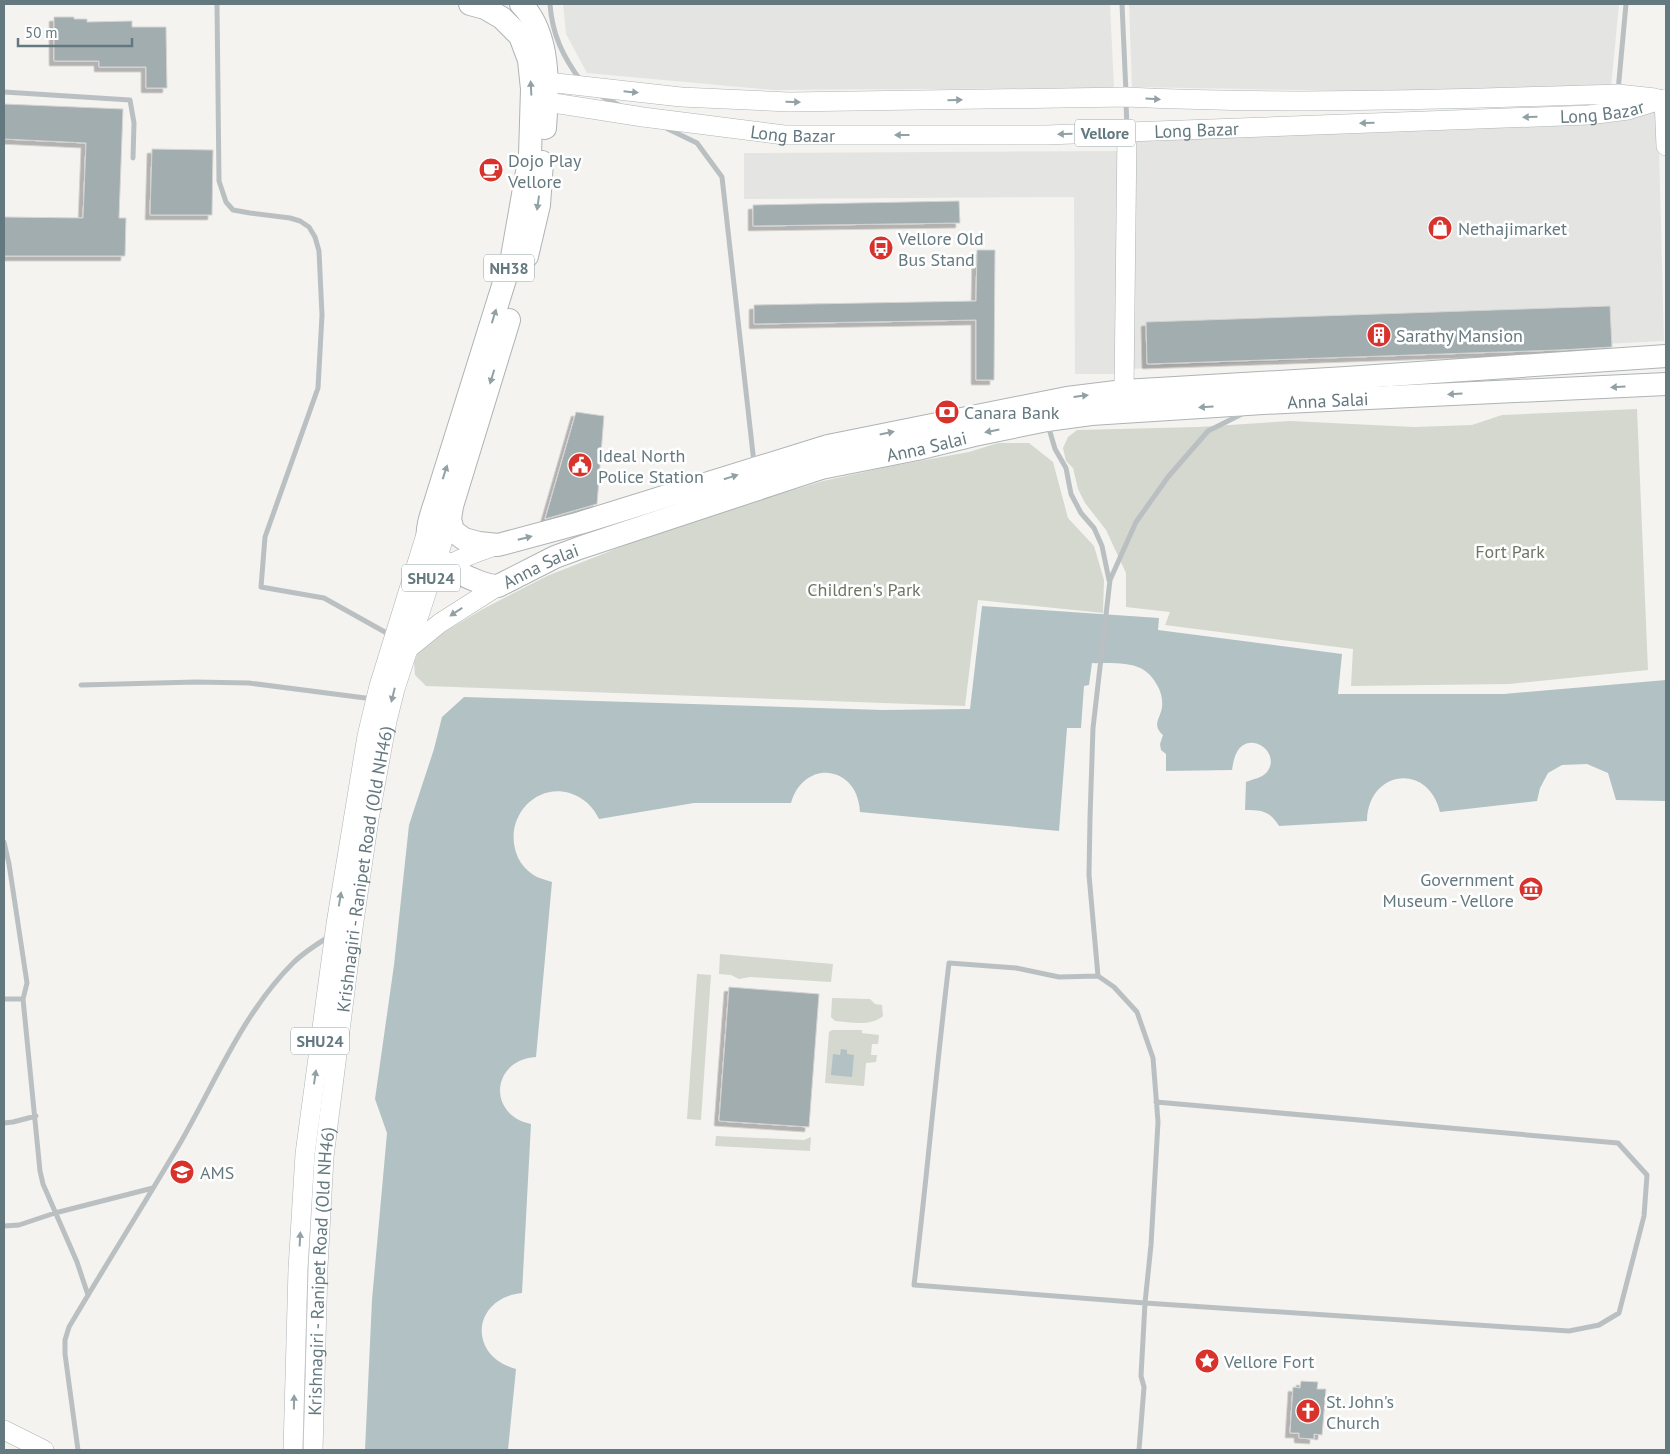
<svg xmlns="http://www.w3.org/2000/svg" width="1670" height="1454" viewBox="0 0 1670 1454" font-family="'PT Sans',sans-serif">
	<defs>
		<filter id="shadow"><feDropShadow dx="-4.5" dy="4.5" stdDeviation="0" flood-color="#0004"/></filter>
	</defs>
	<rect width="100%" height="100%" fill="#f4f3f0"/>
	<path fill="#e4e5e3" d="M563 4H1110L1114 88 773 90 587 73 566 34Z
		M1129 4H1619L1611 88 1463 93 1132 87Z
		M1658 108 1664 341 1131 369 1134 138Z
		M1117 151 1118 374H1075L1074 197 744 199V153Z"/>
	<path fill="#d4d8cf" d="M1637 409 1648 670 1509 684 1351 686 1353 649 1165 625 1170 612 1126 607V573L1106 530 1085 503 1078 489 1073 468 1066 461 1063 448 1068 437 1077 430 1198 427 1290 421 1414 427 1472 425 1502 415Z
		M998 443H1029L1053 462 1068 518 1094 546 1104 580 1103 613 978 600 965 706 426 686 415 675 414 662 421 646 483 609 547 576 661 531 823 481 887 467 969 452Z
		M720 954 833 964 831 982 750 977 739 979 731 975 719 974Z
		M697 974 711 975 701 1120 687 1119Z
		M832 998 870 999 875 1004 882 1005 883 1016C870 1027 850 1022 835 1021L831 1017Z
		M832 1030H862V1033L879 1035 878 1044H872L871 1055H877L876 1062 866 1063 864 1086 825 1083 829 1032Z
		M716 1136 804 1140 811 1137 810 1151 715 1146Z"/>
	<path fill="#b2c1c3" d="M982 606 1159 618 1158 630 1342 654 1338 694H1504L1666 680V801L1616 800 1608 773 1587 764 1562 765 1548 773 1540 788 1537 801 1440 812C1428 762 1368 770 1367 821L1279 826C1270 811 1262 810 1245 810L1246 782C1253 779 1262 778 1267 772 1282 752 1249 730 1237 752 1234 757 1233 764 1232 770L1166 771V754L1161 750 1160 744 1163 735C1151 724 1161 718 1162 707 1163 700 1161 691 1157 685 1144 659 1118 664 1092 663L1089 685 1084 686 1081 728H1067L1059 831 860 812C858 765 804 758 791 803H694L599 819C595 811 590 804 582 799 544 774 501 814 517 855 520 864 528 872 537 877 541 879 547 880 552 882L536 1057C491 1060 487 1115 531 1124L522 1293C472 1298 467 1356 516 1369L508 1450H365L372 1300 387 1133 375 1099 394 965 409 825 434 749 442 717 464 697 883 710 970 709Z
		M841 1049 847 1050V1054L854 1055 852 1077 831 1075 833 1054 840 1055Z"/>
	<path fill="#a2adaf" stroke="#d5d4d3" filter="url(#shadow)" d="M54 17H74V19H87V22L132 21V27H166L167 88H146V67H99V61H54Z
		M4 104 123 109 119 218H126L125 256H4V217L83 218 86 143 4 139Z
		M152 149 213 150 212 215H150Z
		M959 201 960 223 753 226V205Z
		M977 250H995L994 380H976V320L754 324V305L976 301Z
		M1610 306 1612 347 1559 350 1147 364 1146 322Z
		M576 412 604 416 597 504 545 519Z
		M729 987 819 994 809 1127 719 1121Z
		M1301 1381 1318 1382 1317 1389H1326L1322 1435 1314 1434V1439L1299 1438V1433H1290L1293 1387 1300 1388Z"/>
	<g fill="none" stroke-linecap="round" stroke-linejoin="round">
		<defs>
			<g id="primary">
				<path d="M547 82 681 97 789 102 1126 97C1290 105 1454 99 1618 94L1655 98"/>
				<path d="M1664 99 1666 146"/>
				<path id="s1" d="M547 102 643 117 784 135H1046L1589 115 1628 110 1664 99"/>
				<path d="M1124 391 1127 132"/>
				<path d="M439 571C457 559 478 552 498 545"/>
				<path d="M408 649 440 623 498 586"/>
				<path d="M4 1430 44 1450"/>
				<path d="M293 1450 298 1269 305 1154 336 924 367 736 379 686 428 528"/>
				<path id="s2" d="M313 1450 318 1267 324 1157 353 928 369 819 387 721 395 689 438 557 451 511"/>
			</g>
			<g id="highway">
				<path id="s3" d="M470 4 485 8 502 18 520 36 529 60 532 89 530 155 512 257 435 503C431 515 426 529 428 541 432 562 478 586 498 586L555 557 582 547 821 468 917 449 974 435 1047 420 1091 414 1263 403 1666 384"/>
				<path d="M521 4C551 34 548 88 545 128"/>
				<path d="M527 256 539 205 542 162"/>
				<path d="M509 320 452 506 450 519 453 531 464 539 479 543 498 545 580 523 828 446 1067 398 1124 391 1346 378 1666 356"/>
			</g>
		</defs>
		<use href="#primary" stroke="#aeb4b6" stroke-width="20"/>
		<use href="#highway" stroke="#aeb3b5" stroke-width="24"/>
		<path stroke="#bac0c2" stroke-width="5" d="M217 4 219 181 226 202 233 210 250 213 290 218 300 221 309 227 315 237 319 251 322 315 318 388 265 537 261 587 324 598 392 636
			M550 4C552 34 563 57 581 81
			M1122 4 1126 93
			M1618 91 1626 4
			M4 92 130 100 134 123 133 158
			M601 96 621 106
			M1126 102 1127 128
			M664 127 697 143 722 177 754 463
			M1048 425 1055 449 1066 468 1071 494 1081 513 1094 528 1102 546 1109 580
			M81 685 196 682 249 683 373 699
			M4 842 9 864 27 983 23 999 40 1171 43 1184 77 1262 88 1295
			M1098 976 1114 987 1137 1012 1153 1058 1158 1122 1151 1245 1145 1303 914 1285C927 1178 936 1070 949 963L1016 968 1059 977 1098 976 1089 875 1090 818 1093 728 1110 580 1136 522 1168 477 1208 431 1242 414
			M4 999H23
			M4 1123 13 1122 36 1116
			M4 1226 19 1225 55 1213 153 1188
			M78 1450 65 1354V1340L69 1327C105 1266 143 1206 179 1145 215 1083 242 1014 293 963 304 952 317 944 330 936
			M1139 1450 1144 1387 1141 1376 1145 1303 1569 1331 1599 1325 1619 1313 1644 1216 1647 1175 1618 1143 1156 1102"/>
		<use href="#primary" stroke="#fff" stroke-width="19"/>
		<use href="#highway" stroke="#fff" stroke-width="22"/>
	</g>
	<defs><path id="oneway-solid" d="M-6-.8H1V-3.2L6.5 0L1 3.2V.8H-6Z" transform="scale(1.25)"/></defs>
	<g fill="#92a1a5">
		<use href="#oneway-solid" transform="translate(531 88) rotate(-93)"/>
		<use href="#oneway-solid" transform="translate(631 92) rotate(6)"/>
		<use href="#oneway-solid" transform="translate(1153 99) rotate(3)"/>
		<use href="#oneway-solid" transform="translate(955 100) rotate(-1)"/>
		<use href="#oneway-solid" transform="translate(793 102) rotate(1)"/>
		<use href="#oneway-solid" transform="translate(1530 117) rotate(178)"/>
		<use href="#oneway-solid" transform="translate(1367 123) rotate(178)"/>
		<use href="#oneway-solid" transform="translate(1065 134) rotate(178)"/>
		<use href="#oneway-solid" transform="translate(902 135) rotate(-180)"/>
		<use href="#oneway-solid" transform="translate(538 203) rotate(98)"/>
		<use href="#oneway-solid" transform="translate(494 316) rotate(-73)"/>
		<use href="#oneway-solid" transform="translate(492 377) rotate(107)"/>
		<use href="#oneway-solid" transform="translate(1618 387) rotate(177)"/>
		<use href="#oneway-solid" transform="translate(1455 394) rotate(177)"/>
		<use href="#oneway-solid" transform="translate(1081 396) rotate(-7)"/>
		<use href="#oneway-solid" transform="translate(1206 407) rotate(176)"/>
		<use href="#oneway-solid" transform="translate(992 431) rotate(169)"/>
		<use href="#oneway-solid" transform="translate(887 433) rotate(-12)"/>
		<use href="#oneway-solid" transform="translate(445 472) rotate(-72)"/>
		<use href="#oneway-solid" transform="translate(731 477) rotate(-17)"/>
		<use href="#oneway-solid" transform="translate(525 538) rotate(-14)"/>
		<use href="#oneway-solid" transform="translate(456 612) rotate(147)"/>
		<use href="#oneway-solid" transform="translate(393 695) rotate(104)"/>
		<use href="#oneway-solid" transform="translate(340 899) rotate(-81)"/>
		<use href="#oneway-solid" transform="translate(315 1077) rotate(-82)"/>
		<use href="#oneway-solid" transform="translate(300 1239) rotate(-87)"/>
		<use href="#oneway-solid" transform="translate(294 1402) rotate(-89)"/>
	</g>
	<defs>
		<symbol id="cafe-disc" viewBox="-11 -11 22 22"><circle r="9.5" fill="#d7322c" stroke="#fff"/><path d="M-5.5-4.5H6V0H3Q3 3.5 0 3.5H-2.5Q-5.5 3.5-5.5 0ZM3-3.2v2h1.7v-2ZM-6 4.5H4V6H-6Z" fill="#fff"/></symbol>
		<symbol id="shop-disc" viewBox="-11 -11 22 22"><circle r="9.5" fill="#d7322c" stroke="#fff"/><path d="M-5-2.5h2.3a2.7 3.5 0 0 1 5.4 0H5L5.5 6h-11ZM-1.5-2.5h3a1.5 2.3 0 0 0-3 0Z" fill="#fff"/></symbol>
		<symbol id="bus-disc" viewBox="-11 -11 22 22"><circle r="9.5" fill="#d7322c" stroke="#fff"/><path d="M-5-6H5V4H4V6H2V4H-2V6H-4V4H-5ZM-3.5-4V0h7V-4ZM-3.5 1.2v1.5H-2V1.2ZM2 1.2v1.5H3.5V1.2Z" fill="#fff"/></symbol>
		<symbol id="building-disc" viewBox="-11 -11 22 22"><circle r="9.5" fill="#d7322c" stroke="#fff"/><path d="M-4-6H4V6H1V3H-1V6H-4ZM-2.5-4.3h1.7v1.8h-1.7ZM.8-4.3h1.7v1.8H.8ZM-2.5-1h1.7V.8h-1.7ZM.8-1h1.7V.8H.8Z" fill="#fff"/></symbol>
		<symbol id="bank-disc" viewBox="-11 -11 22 22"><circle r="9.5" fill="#d7322c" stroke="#fff"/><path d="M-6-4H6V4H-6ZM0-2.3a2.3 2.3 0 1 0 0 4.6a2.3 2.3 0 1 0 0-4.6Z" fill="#fff"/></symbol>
		<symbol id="civic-disc" viewBox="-11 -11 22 22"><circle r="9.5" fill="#d7322c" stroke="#fff"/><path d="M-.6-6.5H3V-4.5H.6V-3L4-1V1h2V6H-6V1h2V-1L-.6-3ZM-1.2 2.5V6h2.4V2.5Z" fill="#fff"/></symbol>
		<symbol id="museum-disc" viewBox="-11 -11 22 22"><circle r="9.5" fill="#d7322c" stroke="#fff"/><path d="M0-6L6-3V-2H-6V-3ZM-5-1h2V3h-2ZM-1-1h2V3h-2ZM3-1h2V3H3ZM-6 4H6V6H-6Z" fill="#fff"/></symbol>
		<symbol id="school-disc" viewBox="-11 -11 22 22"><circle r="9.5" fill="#d7322c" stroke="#fff"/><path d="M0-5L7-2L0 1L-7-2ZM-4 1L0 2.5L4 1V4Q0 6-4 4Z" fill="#fff"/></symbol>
		<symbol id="sight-disc" viewBox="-11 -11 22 22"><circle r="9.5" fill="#d7322c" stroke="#fff"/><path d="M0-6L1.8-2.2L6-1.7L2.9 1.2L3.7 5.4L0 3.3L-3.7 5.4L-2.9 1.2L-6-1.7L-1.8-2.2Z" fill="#fff"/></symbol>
		<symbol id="church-disc" viewBox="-11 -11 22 22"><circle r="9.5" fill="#d7322c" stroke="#fff"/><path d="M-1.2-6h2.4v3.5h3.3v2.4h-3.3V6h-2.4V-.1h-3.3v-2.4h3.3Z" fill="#fff"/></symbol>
	</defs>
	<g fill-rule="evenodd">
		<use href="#cafe-disc" x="477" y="156" width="28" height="28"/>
		<use href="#shop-disc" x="1426" y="214" width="28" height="28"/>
		<use href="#bus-disc" x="867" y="234" width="28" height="28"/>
		<use href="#building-disc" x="1365" y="321" width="28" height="28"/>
		<use href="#bank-disc" x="933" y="398" width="28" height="28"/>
		<use href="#civic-disc" x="566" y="451" width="28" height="28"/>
		<use href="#museum-disc" x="1517" y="875" width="28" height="28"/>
		<use href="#school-disc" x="168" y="1158" width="28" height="28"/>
		<use href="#sight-disc" x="1193" y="1347" width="28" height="28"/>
		<use href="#church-disc" x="1294" y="1397" width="28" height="28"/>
	</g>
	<g text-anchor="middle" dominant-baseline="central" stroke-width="5" stroke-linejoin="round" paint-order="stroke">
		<g fill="#fff" stroke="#92a1a5" stroke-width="1">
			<rect x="1075" y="119.5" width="60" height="27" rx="4"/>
			<rect x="484" y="254.5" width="50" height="27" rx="4"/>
			<rect x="402" y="564.5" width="58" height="27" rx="4"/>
			<rect x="291" y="1027.5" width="58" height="27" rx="4"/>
		</g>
		<g font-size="16" font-weight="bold" fill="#64797f">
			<text x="1105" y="133">Vellore</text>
			<text x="509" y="268">NH38</text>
			<text x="431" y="578">SHU24</text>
			<text x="320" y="1041">SHU24</text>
		</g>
		<g font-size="18" fill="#64797f" stroke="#fff">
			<text stroke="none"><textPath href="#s1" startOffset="1058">Long Bazar</textPath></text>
			<text stroke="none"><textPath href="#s1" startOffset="652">Long Bazar</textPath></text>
			<text stroke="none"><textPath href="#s1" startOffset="248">Long Bazar</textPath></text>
			<text stroke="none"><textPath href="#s3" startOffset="1526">Anna Salai</textPath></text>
			<text stroke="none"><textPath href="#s3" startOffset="1121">Anna Salai</textPath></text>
			<text stroke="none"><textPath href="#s3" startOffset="716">Anna Salai</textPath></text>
			<text stroke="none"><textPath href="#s2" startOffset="584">Krishnagiri - Ranipet Road (Old NH46)</textPath></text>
			<text stroke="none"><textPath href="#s2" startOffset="179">Krishnagiri - Ranipet Road (Old NH46)</textPath></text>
		</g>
		<g font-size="18" fill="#64797f" stroke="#fff" text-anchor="start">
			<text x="508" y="160">Dojo Play<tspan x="508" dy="21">Vellore</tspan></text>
			<text x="1458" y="228">Nethajimarket</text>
			<text x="898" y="238">Vellore Old<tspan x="898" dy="21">Bus Stand</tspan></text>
			<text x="1396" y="335">Sarathy Mansion</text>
			<text x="964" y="412">Canara Bank</text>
			<text x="598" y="455">Ideal North<tspan x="598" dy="21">Police Station</tspan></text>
			<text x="1514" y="879" text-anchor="end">Government<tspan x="1514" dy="21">Museum - Vellore</tspan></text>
			<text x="200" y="1172">AMS</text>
			<text x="1224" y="1361">Vellore Fort</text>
			<text x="1326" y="1401">St. John's<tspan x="1326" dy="21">Church</tspan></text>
		</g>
		<g font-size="18" fill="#6b7763" stroke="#fff">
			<text x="1510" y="551">Fort Park</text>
			<text x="864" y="589">Children's Park</text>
		</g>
	</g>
	<rect width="1670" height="1454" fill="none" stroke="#64797f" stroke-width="10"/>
	<path d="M18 38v8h114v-8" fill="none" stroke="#64797f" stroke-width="2.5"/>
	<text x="25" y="38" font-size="15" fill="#64797f" stroke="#ffffff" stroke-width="4" paint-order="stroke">50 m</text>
</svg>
